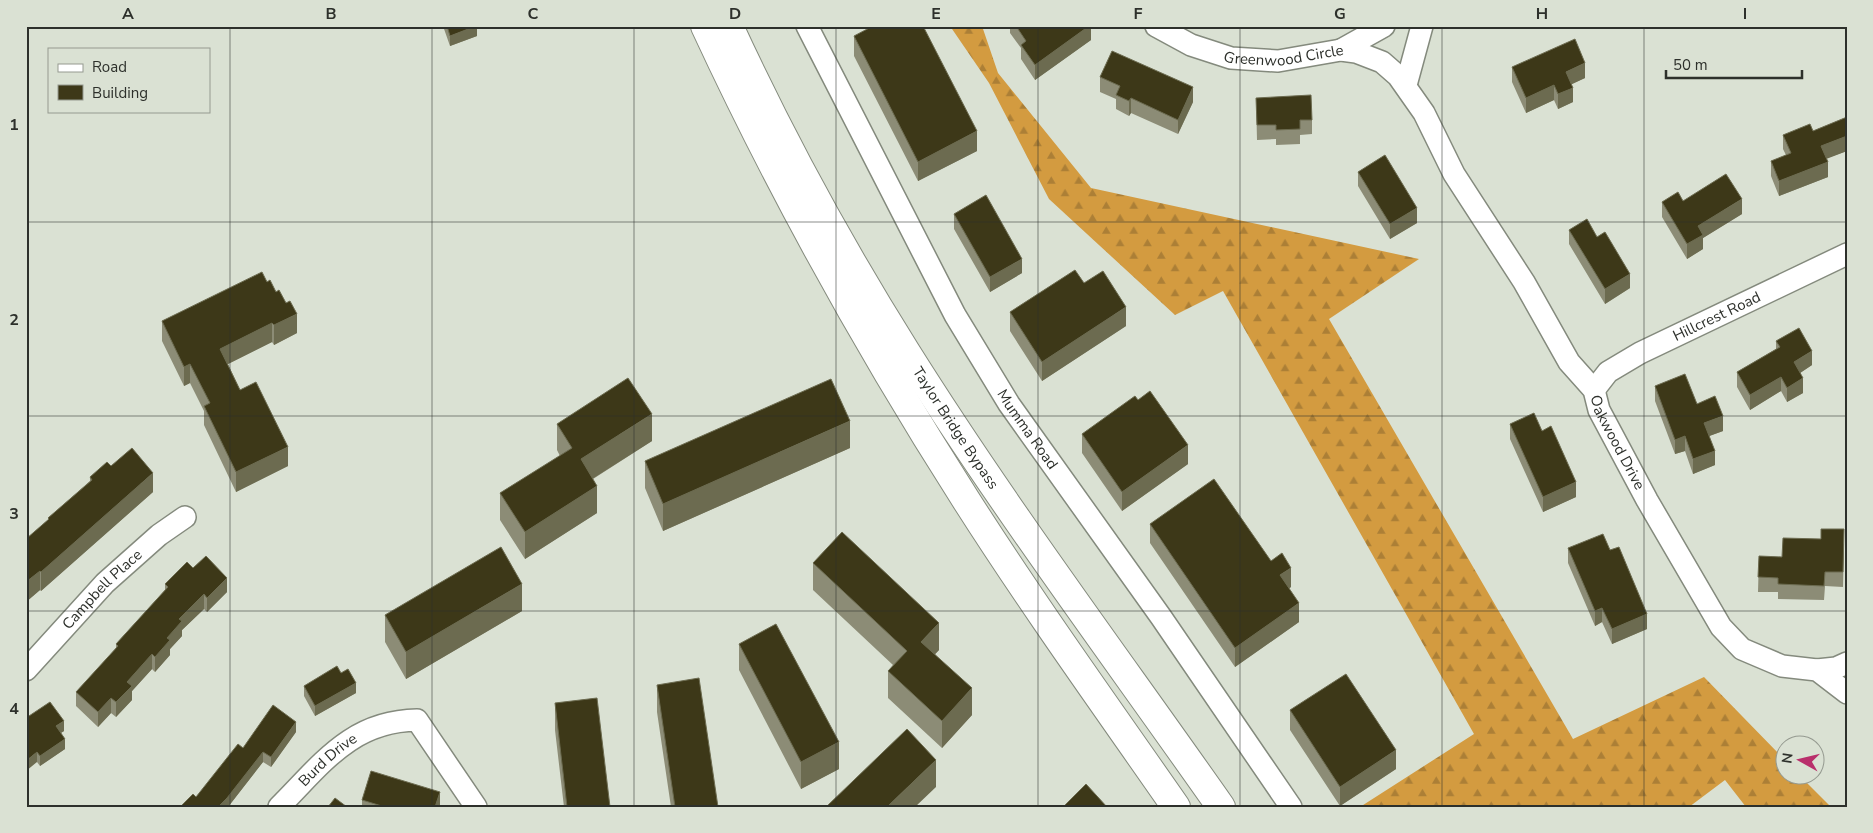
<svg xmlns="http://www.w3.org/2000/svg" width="1873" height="833" viewBox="0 0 1873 833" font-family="'Nunito Sans',sans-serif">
	<defs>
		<pattern id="forest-firs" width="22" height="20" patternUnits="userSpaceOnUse" patternTransform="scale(1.25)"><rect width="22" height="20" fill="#d39b40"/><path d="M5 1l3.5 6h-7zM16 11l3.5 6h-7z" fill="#ac7f36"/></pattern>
	</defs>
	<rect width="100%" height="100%" fill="#dae1d3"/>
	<path fill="url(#forest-firs)" d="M950 26H982L998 73 1091 188 1419 259 1329 319 1573 739 1704 677 1785 760 1786 776H1800L1831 807H1746L1725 780 1689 807H1360L1474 734 1223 291 1175 315 1049 199 989 83Z"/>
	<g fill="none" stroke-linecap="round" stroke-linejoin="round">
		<defs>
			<g id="minor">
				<path id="s1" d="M807 26 955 315 1009 404 1161 617 1291 807"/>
				<path id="s2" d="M1156 26 1191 45 1231 58 1278 61 1341 50 1356 52 1382 62 1398 76 1424 113 1454 174 1524 282 1569 362 1594 390 1599 410 1647 500 1721 627 1742 649 1782 666 1817 670 1847 693"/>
				<path d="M1341 50 1384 26"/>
				<path d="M1406 85 1422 26"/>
				<path id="s3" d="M1594 390 1608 372 1640 353 1847 254"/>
				<path id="s4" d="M26 670 105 583 159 535 185 517"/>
				<path d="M1817 670 1836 668 1847 663"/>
				<path id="s5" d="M279 807C322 764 351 721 417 720L476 807"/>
			</g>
			<g id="major">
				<path d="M705 26C781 190 869 348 966 500 1033 605 1105 705 1176 807"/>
				<path id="s6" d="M729 26C781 139 840 247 906 352 1004 508 1115 656 1221 807"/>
			</g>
		</defs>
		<use href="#minor" stroke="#848a7d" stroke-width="24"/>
		<use href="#major" stroke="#848a7d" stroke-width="30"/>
		<use href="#minor" stroke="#fff" stroke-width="21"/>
		<use href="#major" stroke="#fff" stroke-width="28"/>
	</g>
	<path fill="#8c8c76" d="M443 26H477V36L450 46Z
		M1010 26H1091V40L1035 80 1021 59V48L1010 33Z
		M854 36 977 151 918 181 854 56Z
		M1512 67 1585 78 1571 84 1573 102 1558 109 1554 100 1526 113 1512 82Z
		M1100 77 1193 102 1178 134 1131 113 1129 116 1116 109V99L1100 92Z
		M1256 98 1312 120V134L1300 135V144L1276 145V139L1257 140Z
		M1847 117V151L1827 158 1828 177 1779 196 1771 176V161L1786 155 1783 149V135L1813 131Z
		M1358 172 1417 223 1390 239 1358 186Z
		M1683 201 1742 214 1703 238V249L1687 259 1662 217V202Z
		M954 214 1022 273 990 292 954 229Z
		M1569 230 1630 288 1605 304 1569 244Z
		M267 282 297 333 274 345 272 342 228 364 240 390 288 466 236 492 204 425V411L190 383 184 386 162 341V321Z
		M1084 283 1126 326 1042 381 1010 331V312Z
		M1776 341 1812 365 1800 373 1803 393 1787 402 1781 391 1750 410 1737 387V372L1776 349Z
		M1655 386 1697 404 1723 431 1709 436 1715 465 1693 474 1685 451 1675 454 1655 401Z
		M557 424 652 441 593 479 597 513 525 559 500 520V493L560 456 557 450Z
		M1510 424 1542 431 1576 497 1543 512 1510 439Z
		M1082 434 1188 464 1122 511 1082 453Z
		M850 448 663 531 645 488V461Z
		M111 466 153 492 41 591 40 590 26 602V539L48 520V518L90 481V477Z
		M1150 524 1271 561 1291 587 1289 588 1299 622 1235 667 1150 543Z
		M1844 544 1843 587 1825 586 1824 600 1778 599V592H1758L1759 556 1782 557Z
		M1568 548 1610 550 1647 629 1612 644 1602 622 1595 626 1568 563Z
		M813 563 939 650 935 654 972 715 942 748 888 698V671L893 665 813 590Z
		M193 568 227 592 207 612 204 609 182 630V636L170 649V655L155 672 152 669 132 691V700L116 717 111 713 98 727 76 706V692L116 649V644L165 590V584Z
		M522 611 406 679 385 642V615Z
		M739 644 839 769 801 789 739 670Z
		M341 673 356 693 315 716 304 696V686Z
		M657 685 718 807H671L657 712Z
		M555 703 610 807H564L555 730Z
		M1290 710 1396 769 1340 806 1290 730Z
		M26 718 64 731 61 733 65 749 40 766 37 762Z
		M296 732 271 767 263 762 228 807H180L196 797 243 748Z
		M440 792V807H362V800Z"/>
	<path fill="#6c6b50" d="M477 26V36L450 46V36Z
		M1089 26H1091V40L1035 80V65Z
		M1585 63V78L1566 87V72Z
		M1554 85V100L1526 113V98Z
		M1193 87V102L1178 134V120Z
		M1573 88V102L1558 109V94Z
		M1131 98V113L1129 116V101Z
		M977 131V151L918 181V162Z
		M1847 136V151L1821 161V146Z
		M1828 162V177L1779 196V181Z
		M1742 199V214L1703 238V249L1687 259V244L1698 226Z
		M1417 208V223L1390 239V224Z
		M1022 259V273L990 292V277Z
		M1630 274V288L1605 304V289Z
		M1126 307V326L1042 381V362Z
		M297 314V333L274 345V325Z
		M272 323V342L220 368V349Z
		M1812 351V365L1794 377V362Z
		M190 364V383L184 386V367Z
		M1781 377V391L1750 410V395Z
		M1803 378V393L1787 402V388Z
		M652 414V441L581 486V459Z
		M1723 416V431L1704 438V423Z
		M850 421V448L663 531V504Z
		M1685 436V451L1675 454V440Z
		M1188 445V464L1122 511V492Z
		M288 447V466L236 492V472Z
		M1715 451V465L1693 474V459Z
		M153 473V492L41 591V572Z
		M1576 482V497L1543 512V497Z
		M597 486V513L525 559V532Z
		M1291 568V587L1280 595V575Z
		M40 571V590L26 602V582Z
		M227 578V592L207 612V598Z
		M522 584V611L406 679V652Z
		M204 594V609L182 630V636L170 649V655L155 672V657L179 619Z
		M1299 603V622L1235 667V648Z
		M1602 608V622L1595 626V611Z
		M1647 614V629L1612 644V629Z
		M939 623V650L921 669V642Z
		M152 654V669L132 691V700L116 717V702L127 682Z
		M356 683V693L315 716V706Z
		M972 688V715L942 748V721Z
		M111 698V713L98 727V712Z
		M64 721V731L56 736V726Z
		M296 722V732L271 767V757Z
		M65 739V749L40 766V756Z
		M839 742V769L801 789V762Z
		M1396 750V769L1340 806V787Z
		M37 752V762L26 771V761Z
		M263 752V762L228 807H218Z
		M936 760V787L915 807H887Z
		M440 792V807H435Z"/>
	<path fill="#3d3818" stroke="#6c6b50" d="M447 26H476L450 36Z
		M873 26H923L977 131 918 162 854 36Z
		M1016 26H1089L1035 65 1021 45 1026 41Z
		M1575 39 1585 63 1566 72 1573 88 1558 94 1554 85 1526 98 1512 67Z
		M1112 51 1193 87 1178 120 1131 98 1129 101 1116 95 1120 86 1100 77Z
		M1311 95 1312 120H1300V129L1276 130V125H1257L1256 98Z
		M1847 117V136L1821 146 1828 162 1779 181 1771 161 1791 153 1783 135 1810 124 1813 131Z
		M1385 155 1417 208 1390 224 1358 172Z
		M1726 174 1742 199 1698 226 1703 235 1687 244 1662 202 1678 192 1683 201Z
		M986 195 1022 259 990 277 954 214Z
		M1587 219 1597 237 1605 232 1630 274 1605 289 1569 230Z
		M1075 270 1084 283 1103 271 1126 307 1042 362 1010 312Z
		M262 272 267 282 270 280 276 292 279 290 286 303 290 301 297 314 274 325 272 323 220 349 240 390 256 382 288 447 236 472 204 406 210 403 190 364 184 367 162 321Z
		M1799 328 1812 351 1794 362 1803 378 1787 388 1781 377 1750 395 1737 372 1780 347 1776 341Z
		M1685 374 1697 404 1715 396 1723 416 1704 423 1715 451 1693 459 1685 436 1675 440 1655 386Z
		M628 378 652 414 581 459 597 486 525 532 500 493 572 448 557 424Z
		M831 379 850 421 663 504 645 461Z
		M1150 391 1188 445 1122 492 1082 434 1135 396 1138 400Z
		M1534 413 1542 431 1551 426 1576 482 1543 497 1510 424Z
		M132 448 153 473 41 572 40 571 26 582V539L49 519 48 518 92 480 90 477 107 462 111 466Z
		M1214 479 1271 561 1282 553 1291 568 1280 575 1299 603 1235 648 1150 524Z
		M1821 529H1844L1843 572H1825L1824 586 1778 584V578L1758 577 1759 556 1782 557 1783 538 1821 539Z
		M842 532 939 623 921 642 972 688 942 721 888 671 907 651 813 563Z
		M1603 534 1610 550 1619 547 1647 614 1612 629 1602 608 1595 611 1568 548Z
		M501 547 522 584 406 652 385 615Z
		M206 556 227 578 207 598 204 594 179 619 182 621 167 638 170 640 155 657 152 654 127 682 132 686 116 702 111 698 98 712 76 692 118 646 116 644 168 587 165 584 187 562 193 568Z
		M776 624 839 742 801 762 739 644Z
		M337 666 341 673 348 669 356 683 315 706 304 686Z
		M1346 674 1396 750 1340 787 1290 710Z
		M699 678 718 807H675L657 685Z
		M597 698 610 807H567L555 703Z
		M50 702 64 721 56 726 65 739 40 756 37 752 26 761V718Z
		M273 705 296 722 271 757 263 752 227 798 218 807H180L193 794 196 797 238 744 243 748Z
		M907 729 936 760 887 807H826Z
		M371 771 440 792 435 807H385L362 800Z
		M1086 784 1107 807H1063Z
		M335 798 347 807H328Z"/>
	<path fill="none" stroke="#2d302b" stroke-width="1" stroke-opacity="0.55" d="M230 26V807M432 26V807M634 26V807M836 26V807M1038 26V807M1240 26V807M1442 26V807M1644 26V807M26 222H1847M26 416H1847M26 611H1847"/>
	<g text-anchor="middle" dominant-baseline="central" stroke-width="5" stroke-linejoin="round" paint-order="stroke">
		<g font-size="15" fill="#2d302b" stroke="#dae1d3">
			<text stroke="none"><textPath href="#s2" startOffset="135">Greenwood Circle</textPath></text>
			<text stroke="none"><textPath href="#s3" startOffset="145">Hillcrest Road</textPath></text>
			<text stroke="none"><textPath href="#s6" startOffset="462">Taylor Bridge Bypass</textPath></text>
			<text stroke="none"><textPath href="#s1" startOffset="460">Mumma Road</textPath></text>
			<text stroke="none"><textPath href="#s2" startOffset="686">Oakwood Drive</textPath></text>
			<text stroke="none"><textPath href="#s4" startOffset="111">Campbell Place</textPath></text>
			<text stroke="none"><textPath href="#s5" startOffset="68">Burd Drive</textPath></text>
		</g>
	</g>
	<rect width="1873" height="833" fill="none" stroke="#dae1d3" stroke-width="55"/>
	<rect x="48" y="48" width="162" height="65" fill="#dae1d3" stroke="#959a90"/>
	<rect x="58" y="64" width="25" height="8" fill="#ffffff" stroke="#959a90"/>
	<text x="92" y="72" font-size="15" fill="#2d302b">Road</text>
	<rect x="58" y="85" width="25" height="15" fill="#3d3818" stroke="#959a90"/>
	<text x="92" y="98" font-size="15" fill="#2d302b">Building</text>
	<g transform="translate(1800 760) rotate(278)"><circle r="24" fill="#dae1d3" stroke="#959a90"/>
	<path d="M0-4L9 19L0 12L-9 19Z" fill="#b92f6b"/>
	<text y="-8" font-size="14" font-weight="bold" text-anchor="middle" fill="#2d302b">N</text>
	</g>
	<path d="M1666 70v8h136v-8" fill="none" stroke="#2d302b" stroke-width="2.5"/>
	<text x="1673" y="70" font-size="15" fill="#2d302b" stroke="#dae1d3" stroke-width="4" paint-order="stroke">50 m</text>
	<rect x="28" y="28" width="1818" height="778" fill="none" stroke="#2d302b" stroke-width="2"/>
	<g font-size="16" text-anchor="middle" font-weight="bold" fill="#2d302b">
		<text x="128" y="19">A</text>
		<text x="331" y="19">B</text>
		<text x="533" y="19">C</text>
		<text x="735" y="19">D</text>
		<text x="936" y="19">E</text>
		<text x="1138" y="19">F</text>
		<text x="1340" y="19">G</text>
		<text x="1542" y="19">H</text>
		<text x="1745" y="19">I</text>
		<text x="14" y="130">1</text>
		<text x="14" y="325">2</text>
		<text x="14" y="519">3</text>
		<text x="14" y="714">4</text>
	</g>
</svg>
